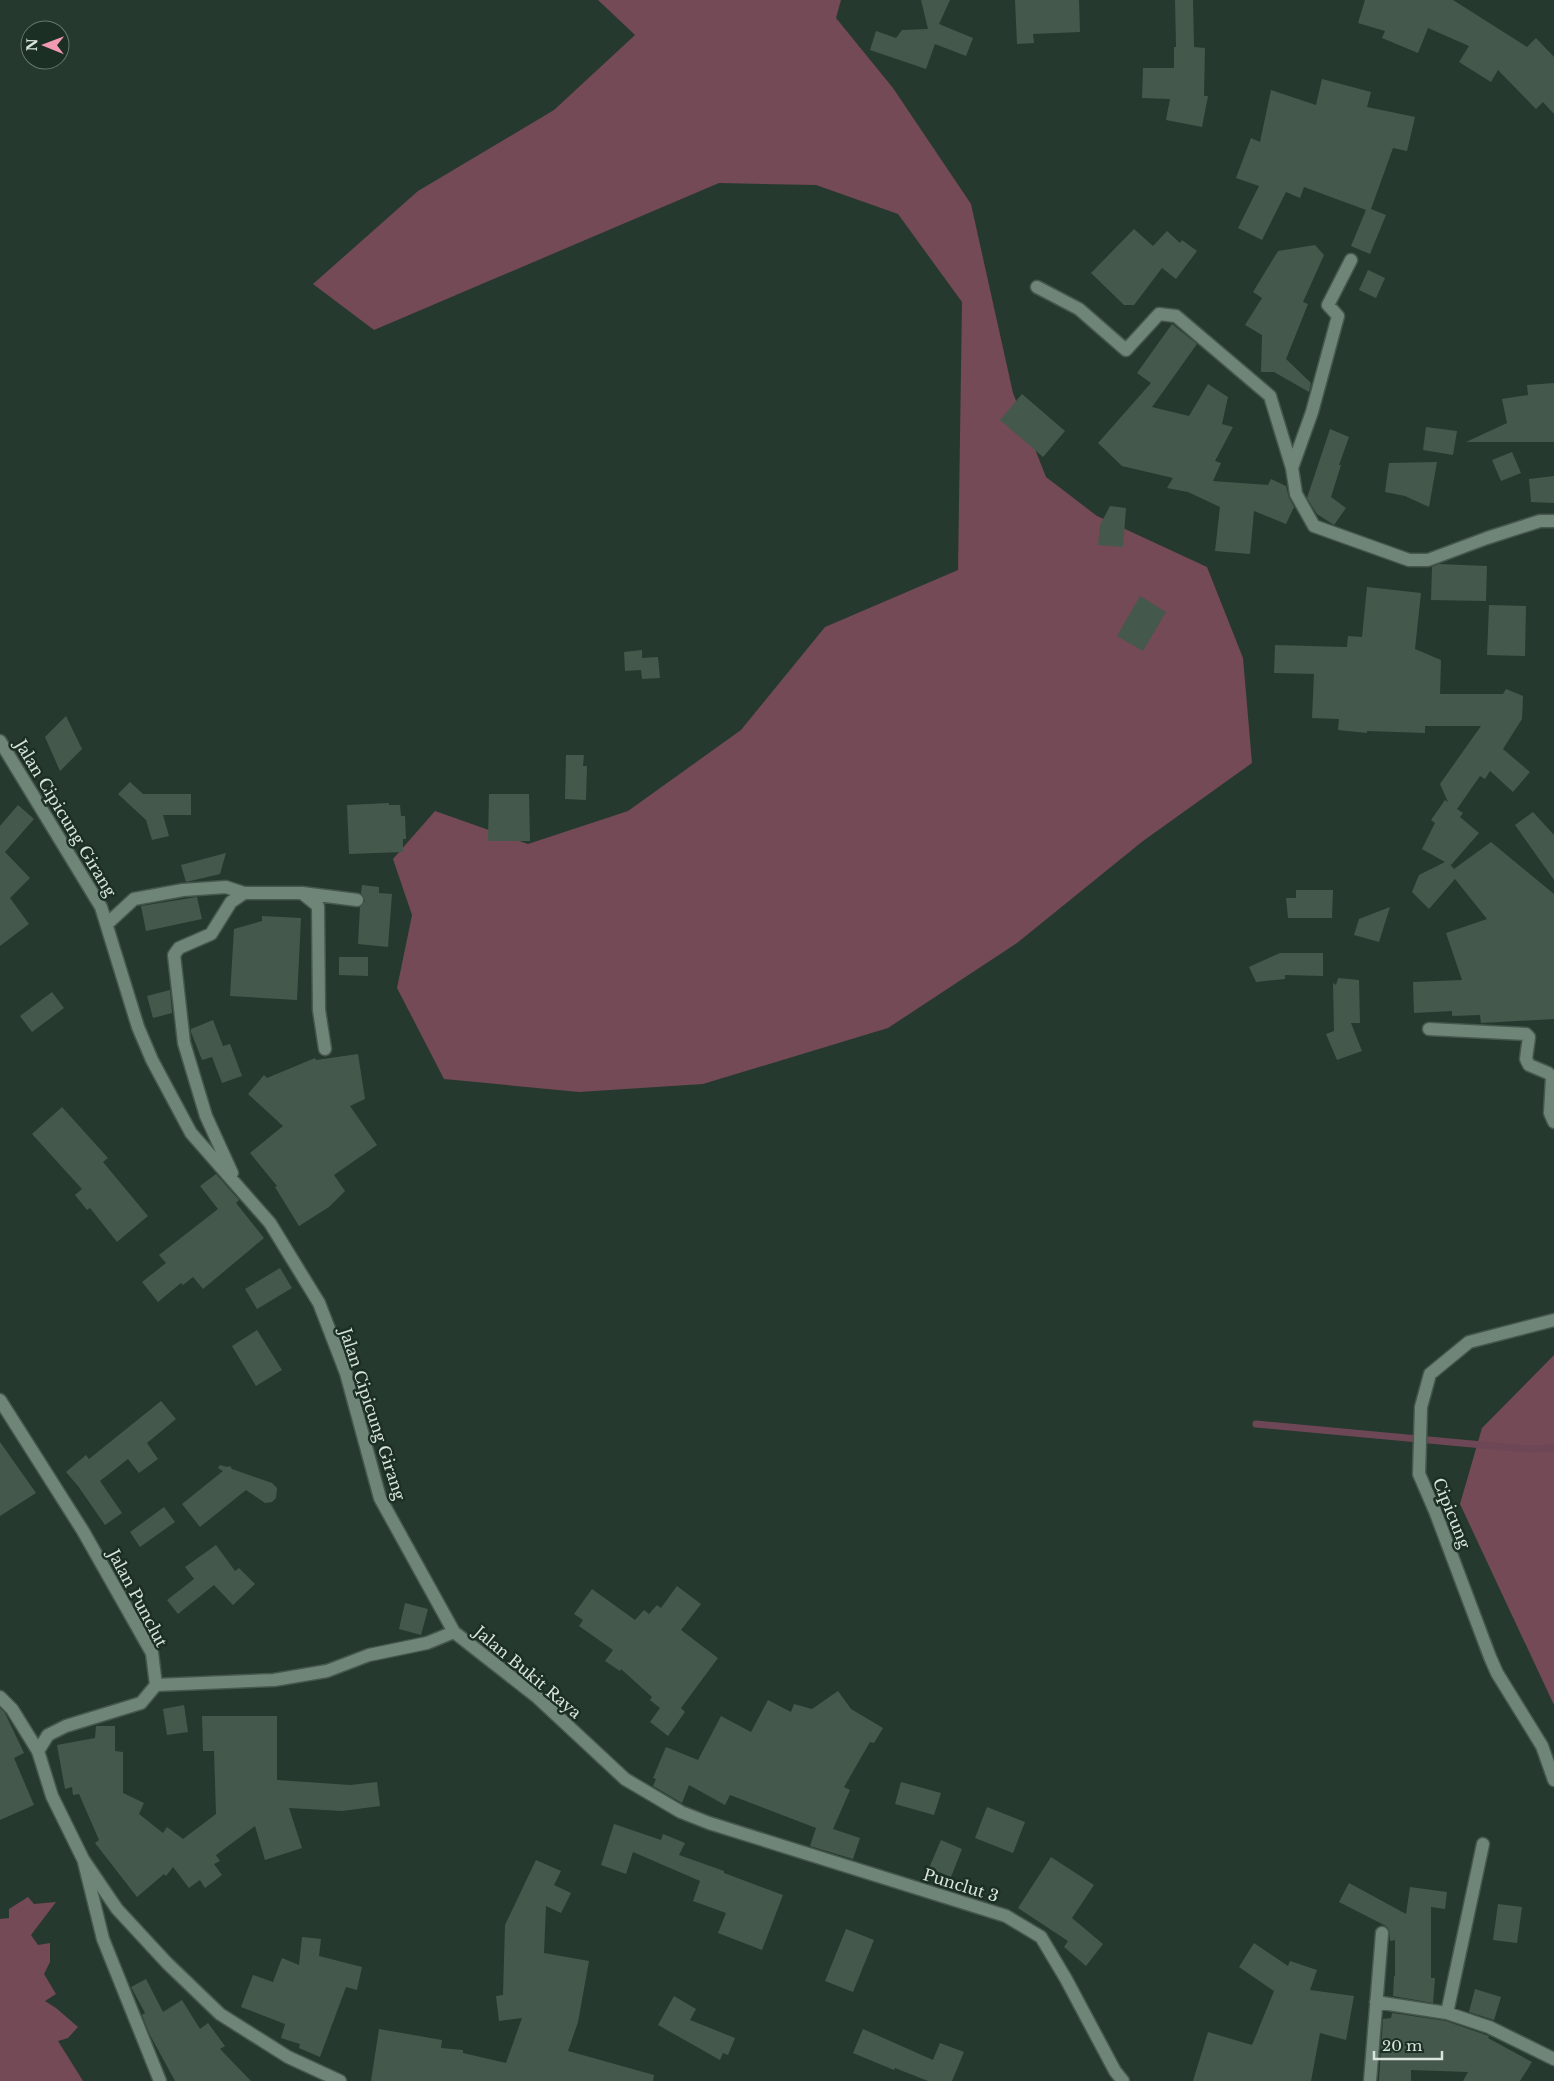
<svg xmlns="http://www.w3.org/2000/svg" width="1554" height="2081" viewBox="0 0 1554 2081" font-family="'Libre Baskerville',serif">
	<rect width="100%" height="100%" fill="#26392e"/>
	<path fill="#734a55" d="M598 0H841L836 18 893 88 971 204 1013 393 1046 477 1097 516 1207 567 1243 658 1252 763 1143 841 1017 943 888 1028 703 1084 579 1092 444 1079 397 988 412 915 393 859 435 811 528 844 628 811 741 730 825 627 958 570 962 302 898 214 816 185 719 183 374 330 313 284 418 191 554 110 635 35Z
		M1554 1355V1705L1460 1504 1482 1428Z
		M28 1897 34 1904 56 1902 31 1935 38 1945 50 1943V1962L44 1974 56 1994 45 2001 56 2008 78 2027 68 2038 58 2041 83 2081H0V1919L9 1918V1909Z"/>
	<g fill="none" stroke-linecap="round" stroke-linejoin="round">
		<path stroke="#6e4756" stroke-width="7" d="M1256 1424 1527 1449 1554 1448"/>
	</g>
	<path fill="#44594c" d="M921 0H950L939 24 973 38 966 56 935 44 926 69 870 50 876 31 896 38 902 30 928 29Z
		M1015 0H1079L1080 32 1033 34 1034 43 1017 44Z
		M1175 0H1193L1194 47 1205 48 1204 96H1208L1202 127 1166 120 1170 99 1142 98 1143 68H1174V47H1176Z
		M1365 0H1453L1527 47 1536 38 1554 57V114L1543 102 1536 109 1498 70 1491 82 1459 62 1469 46 1428 28 1418 53 1382 38 1385 31 1358 23Z
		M1322 79 1371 92 1367 107 1415 117 1407 151 1393 148 1371 209 1386 215 1370 254 1351 246 1366 210 1304 187 1300 198 1286 192 1262 240 1238 228 1259 186 1236 178 1251 138 1260 142 1271 90 1316 105Z
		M1134 229 1153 246 1167 231 1180 243 1182 240 1197 251 1176 279 1162 268 1134 305H1124L1091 273Z
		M1315 245 1324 255 1303 302 1308 304 1286 359 1311 383 1309 392 1274 372H1261L1262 335 1245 325 1262 298 1253 292 1278 251Z
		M1368 270 1385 278 1376 298 1359 290Z
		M1172 324 1197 344 1152 407 1189 416 1208 384 1228 397 1222 424 1233 427 1215 461 1221 463 1213 481 1268 485 1271 479 1286 486 1289 498 1294 507 1286 524 1254 511 1250 554 1215 551 1220 507 1188 492 1167 488 1173 478 1122 466 1098 443 1151 383 1137 373Z
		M1554 383V442H1466L1507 423 1502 399 1528 395 1527 385Z
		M1022 394 1065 431 1043 457 1000 420Z
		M1426 427 1457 431 1453 455 1423 450Z
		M1330 429 1349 437 1339 465H1341L1331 497 1346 508 1334 525 1317 514 1307 498Z
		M1512 452 1521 473 1501 481 1492 460Z
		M1437 462 1429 507 1405 496 1385 492 1389 463Z
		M1554 476V503L1531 502 1529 479Z
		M1110 506 1126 508 1123 547 1098 545 1100 525Z
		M1439 564 1487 566 1486 601 1431 600 1432 567Z
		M1367 587 1421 593 1415 649 1441 660 1440 694H1503L1506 689 1523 696 1522 719 1503 749 1530 772 1513 792 1490 771 1485 779 1480 776 1457 809 1463 813 1460 817 1479 833 1451 865 1449 863 1454 869 1491 842 1554 894V1019L1481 1023 1480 1015 1452 1016V1011L1414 1013 1413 982 1462 980 1446 933 1487 919 1455 879 1429 909 1412 892 1419 875 1445 862 1422 849 1435 823 1431 820 1445 800 1448 802 1440 784 1481 726H1425V733L1367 731V733L1338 730 1339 719 1312 718 1314 674 1274 673 1275 645 1347 647 1348 636 1362 637Z
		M1140 596 1166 612 1143 651 1117 636Z
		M1489 605 1526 606 1525 656 1487 655Z
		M642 650V658L658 657 660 678 642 679 641 670 625 671 624 652Z
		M66 716 82 749 60 771 45 737Z
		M566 755H584L583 766H587L586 800 565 799Z
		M130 782 143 794H191V815H163L169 836 152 840 146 820 118 794Z
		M489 794H529L530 841H488Z
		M389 803V805H400L401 816H405L406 839H403V852L349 854 347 805Z
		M18 805 34 819 5 852 30 878 10 898 29 924 0 946V826Z
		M1533 812 1554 835V880L1515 825Z
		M226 853 220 874 186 882 181 865Z
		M362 885 379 887V893L392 894 388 947 358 944 360 907 365 901 361 893Z
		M1296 890H1333L1332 918H1288L1286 898H1296Z
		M197 897 202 919 146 931 141 906Z
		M1390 907 1379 942 1354 935 1359 919Z
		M262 916 301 918 297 1000 230 996 234 929 262 921Z
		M1280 953H1323V976L1285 975V979L1256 982 1249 967Z
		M339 957H368V976L339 975Z
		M1338 978 1359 980 1360 1023H1351L1362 1051 1337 1060 1326 1034 1334 1031 1333 983 1336 985Z
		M170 990 172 1013 153 1018 147 996Z
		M52 992 64 1008 32 1032 20 1016Z
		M213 1020 223 1046 230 1044 242 1076 222 1083 212 1057 202 1060 191 1032V1029Z
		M358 1054 365 1099 350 1106 377 1145 334 1175 345 1191 329 1207 299 1226 275 1187 277 1186 250 1153 283 1126 248 1094 264 1075 267 1078 315 1058 316 1060Z
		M62 1107 108 1158 103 1162 148 1216 117 1242 90 1208 87 1210 75 1195 82 1189 32 1134Z
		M216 1174 239 1200 236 1203 264 1238 203 1289 193 1277 183 1285 181 1283 158 1302 142 1282 166 1263 159 1255 218 1209 200 1186Z
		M280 1268 292 1288 257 1309 245 1289Z
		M257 1330 282 1370 256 1386 232 1346Z
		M161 1401 176 1419 147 1443 158 1459 139 1473 128 1459 100 1481 122 1513 105 1525 78 1486 66 1472 86 1455 89 1459Z
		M0 1442 36 1493 0 1516Z
		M220 1465 227 1467 230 1466 232 1469 272 1483 277 1488 276 1498 272 1502 265 1503 246 1490 200 1527 182 1504 223 1471 218 1468Z
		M164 1507 175 1522 140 1547 130 1532Z
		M216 1545 235 1571 239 1568 255 1584 233 1605 214 1585 178 1614 167 1600 194 1579 185 1567Z
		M677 1586 701 1604 681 1630 718 1658 681 1708 685 1712 668 1736 650 1722 660 1708 650 1700 652 1697 621 1669 620 1671 605 1661 613 1650 579 1626 583 1620 574 1614 592 1589 635 1620 644 1610 649 1614 657 1605 661 1608Z
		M405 1603 428 1609 421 1635 399 1629Z
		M838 1691 851 1709 883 1728 874 1743 870 1742 844 1787 850 1790 833 1829 860 1838 853 1859 810 1846 816 1828 730 1795 725 1805 689 1785 682 1803 653 1786 656 1779 653 1778 666 1747 698 1760 721 1716 751 1732 768 1700 791 1712 794 1704 812 1709Z
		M184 1705 188 1732 167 1735 163 1709Z
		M0 1708 5 1713 24 1753 14 1758 34 1805 0 1820Z
		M202 1716H277V1780L350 1785 377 1782 380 1806 342 1811 289 1808 302 1848 265 1860 255 1826 216 1855 220 1861 214 1864 222 1875 205 1888 200 1880 189 1888 173 1867 166 1876 164 1874 137 1897 95 1843 99 1840 79 1794 73 1795 72 1787 65 1789 57 1745 95 1738 96 1726H115V1751L123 1752V1793L144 1803 139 1814 163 1833 167 1827 183 1839 216 1814 214 1751H203Z
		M901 1782 941 1793 934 1815 895 1804Z
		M987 1807 1025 1822 1013 1853 975 1838Z
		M614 1824 661 1840 663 1834 685 1843 679 1855 724 1871V1873L783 1895 762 1950 718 1933 726 1913 693 1901 700 1881 633 1852 626 1874 601 1865Z
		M941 1840 962 1849 951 1877 929 1868Z
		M1051 1857 1094 1885 1072 1918 1103 1944 1086 1966 1064 1947 1068 1941 1018 1908Z
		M536 1860 561 1871 554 1885 571 1893 561 1913 546 1906 544 1953 589 1961 578 2022 568 2051 654 2075 653 2081H371L379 2029 442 2040 441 2048 463 2050V2053L506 2063 522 2018 499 2021 496 1996 503 1995 505 1925Z
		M1349 1883 1406 1914 1410 1887 1447 1892 1445 1909 1431 1907V1978H1435L1433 2003 1393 1996 1394 1976H1395V1940L1390 1941 1389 1930 1386 1926 1339 1902Z
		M1498 1904 1522 1907 1517 1943 1493 1940Z
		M846 1929 874 1940 853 1992 825 1981Z
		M302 1937 321 1939 319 1956 362 1967 357 1990 346 1987 320 2057 299 2048 300 2044 281 2038 285 2024 241 2007 253 1975 273 1982 282 1958 299 1965Z
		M1254 1943 1288 1966 1290 1961 1317 1970 1310 1990 1354 1996 1346 2040 1320 2033 1311 2081H1193L1208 2032 1252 2045 1274 1991 1239 1967Z
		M146 1979 163 2012 182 2000 200 2029 208 2023 225 2046 220 2049 251 2081H175L150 2035 142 2015 145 2013 131 1987Z
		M1475 1989 1501 1997 1494 2020 1469 2012Z
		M674 1996 696 2009 690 2020 735 2038 728 2055 723 2053 720 2060 658 2025Z
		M1392 2013 1446 2021 1486 2035 1489 2036 1488 2038 1532 2062 1520 2081H1463L1468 2072 1411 2070V2081H1379L1383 2019 1391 2018Z
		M863 2029 933 2060 940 2043 964 2052 952 2081H928L895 2068 894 2070 853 2053Z"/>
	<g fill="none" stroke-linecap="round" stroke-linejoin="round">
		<defs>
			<path id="minor" d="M1037 287 1079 309 1126 350 1159 314 1176 316 1270 396 1292 468 1296 494 1314 526 1409 560H1428L1487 538 1540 521H1554
				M1292 468 1312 412 1338 316 1328 305 1351 260
				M0 741 101 907 138 1027 152 1060 191 1133 270 1223 319 1303 346 1373 380 1498 454 1632 537 1697 625 1779 681 1812 709 1823 1006 1916 1041 1937 1066 1979 1115 2071 1123 2081
				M302 893 318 906 319 1010 325 1049
				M107 924 134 899 183 890 226 887 244 893H302L357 900
				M1429 1029 1526 1034 1529 1037 1526 1059 1529 1065 1548 1073 1552 1077 1550 1113 1554 1122
				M232 1173 206 1116 184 1043 174 955 179 948 211 934 231 902 244 893
				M1554 1320 1469 1342 1430 1374 1421 1407 1419 1474 1435 1511 1490 1657 1497 1673 1542 1746 1554 1780
				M156 1685 274 1680 327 1671 369 1655 427 1643 454 1632
				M0 1697 12 1709 38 1751
				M1376 2002 1447 2013 1489 2027 1554 2059
				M1447 2013 1483 1844
				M1370 2081 1382 1933"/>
			<path id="tertiary" d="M84 1862 103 1939 160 2081"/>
			<path id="secondary" d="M0 1400 83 1531 152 1653 156 1685 141 1703 66 1726 48 1735 38 1751 52 1796 83 1859 117 1909 167 1963 220 2014 288 2057 340 2081"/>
		</defs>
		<use href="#minor" stroke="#46574d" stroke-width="15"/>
		<use href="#tertiary" stroke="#46574d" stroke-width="15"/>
		<use href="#secondary" stroke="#46574d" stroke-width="15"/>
		<use href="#minor" stroke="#6f8577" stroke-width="12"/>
		<use href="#tertiary" stroke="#6f8577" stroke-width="12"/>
		<use href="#secondary" stroke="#6f8577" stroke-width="12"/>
	</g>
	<g text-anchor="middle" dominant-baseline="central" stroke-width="5" stroke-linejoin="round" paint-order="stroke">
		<g font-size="16" fill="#d8e4dc" stroke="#1c2f24">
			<text transform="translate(66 818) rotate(59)">Jalan Cipicung Girang</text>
			<text transform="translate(373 1414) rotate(72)">Jalan Cipicung Girang</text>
			<text transform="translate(1452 1513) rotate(68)">Cipicung</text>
			<text transform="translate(138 1598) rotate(62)">Jalan Punclut</text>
			<text transform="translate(528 1672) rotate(40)">Jalan Bukit Raya</text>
			<text transform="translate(961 1885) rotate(17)">Punclut 3</text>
		</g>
	</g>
	<g transform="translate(45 45) rotate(271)"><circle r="24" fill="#1c2f24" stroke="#67776e"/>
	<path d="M0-4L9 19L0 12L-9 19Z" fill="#f19ab1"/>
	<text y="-8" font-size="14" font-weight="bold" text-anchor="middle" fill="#d8e4dc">N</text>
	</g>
	<path d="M1374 2051v8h68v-8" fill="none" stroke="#d8e4dc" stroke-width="2.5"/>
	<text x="1382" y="2051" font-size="15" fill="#d8e4dc" stroke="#1c2f24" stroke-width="4" paint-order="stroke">20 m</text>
</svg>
